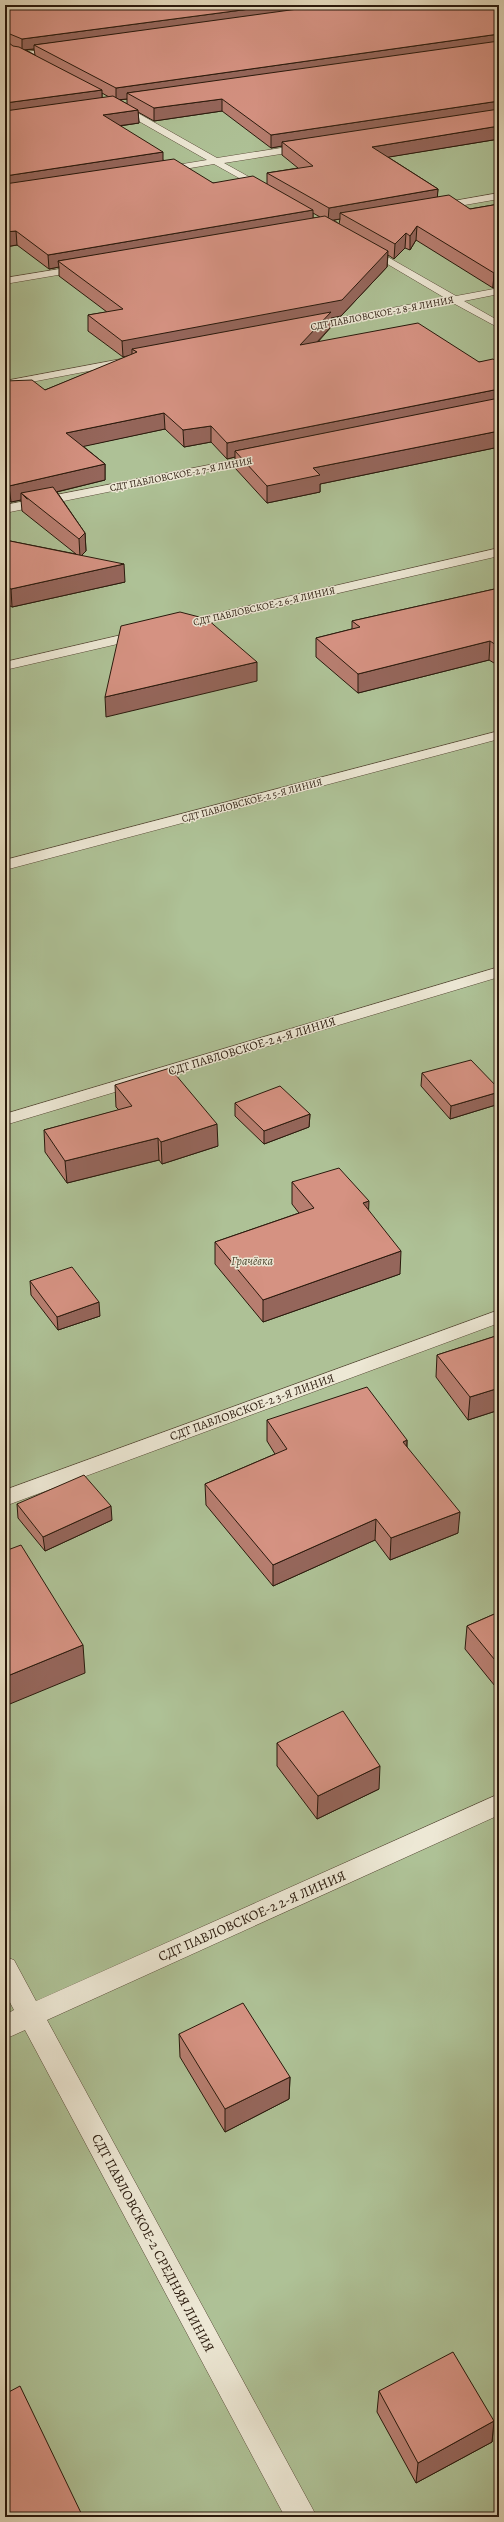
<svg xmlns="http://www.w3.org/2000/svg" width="504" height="2522" viewBox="0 0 504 2522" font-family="Alegreya,serif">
	<rect width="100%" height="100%" fill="#e4dbbe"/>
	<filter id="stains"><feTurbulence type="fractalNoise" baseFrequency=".005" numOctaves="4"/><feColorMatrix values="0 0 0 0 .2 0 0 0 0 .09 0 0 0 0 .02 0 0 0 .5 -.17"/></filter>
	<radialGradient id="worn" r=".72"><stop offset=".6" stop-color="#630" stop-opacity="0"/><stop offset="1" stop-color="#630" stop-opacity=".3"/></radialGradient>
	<path fill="#aec196" stroke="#6c6d51" d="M5 5H499V2517H5Z"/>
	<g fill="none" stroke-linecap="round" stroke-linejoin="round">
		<defs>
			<path id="lane" d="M61 47 65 49 64 51 5 59V55Z
				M114 103H120L217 158 306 144 310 147 306 150 224 163 269 188V192L266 193 214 164 161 173 157 170 158 168 207 160 114 107Z
				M499 193V199L436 210 431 207 436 204Z
				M365 244 456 296 499 288V294L464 301 499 321V328L453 303 302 329 301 327 306 324 445 298 362 249 360 247Z
				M84 265 87 266V270L5 284V278Z
				M132 357 137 360 136 362 5 387V381Z
				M260 455 264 456V460L5 513V505Z
				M499 548V556L183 629 176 625 183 621Z
				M143 630 150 634 148 637 5 670V662Z
				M499 731V739L5 870V860Z
				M499 967V977L5 1125V1114Z
				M499 1310V1323L5 1506V1490Z
				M499 1794V1815L47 2020 317 2517H285L25 2030 5 2039V2015L14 2010 5 1993V1957L14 1960 36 2001Z"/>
		</defs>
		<use href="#lane" stroke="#584a38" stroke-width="1"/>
		<use href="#lane" fill="#ede8d5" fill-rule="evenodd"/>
	</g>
	<path fill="#b77e70" stroke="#29190c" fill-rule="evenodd" d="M5 5 499 139 388 157 438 189 437 197 470 209 499 204 493 288 416 240 410 250 405 248 394 259 388 255 387 267 341 316 331 318V327L318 342 479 362 499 363V447L320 484V492L267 503 235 468V457L227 459 211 442 184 447 165 429 83 446 105 464V480L57 492 85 533 86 551 81 555 125 582 12 607 5 603V540L76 554 22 511 21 500 11 502 5 498V381L45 390 127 357H123L88 331V315L107 312 59 276V267L49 269 17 245 5 247ZM34 49 35 55 26 50ZM102 93 109 97 102 98ZM127 99V104L120 100ZM222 111 271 148 282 146V155L298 168 267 173V184L213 183 163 160 120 126 139 123 138 112 154 121ZM313 213 320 217 313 218ZM340 219 339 224 334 220Z
		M499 588V666L489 660 358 693 316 657V638L352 629V621Z
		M422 1073 499 1089V1104L450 1119 421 1086Z
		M115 1085 218 1146 162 1164 159 1160 67 1183 45 1152 44 1130 119 1110 116 1107Z
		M235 1103 310 1114 309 1127 264 1144 235 1116Z
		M292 1182 368 1210 400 1274 263 1322 215 1264V1242L299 1213 292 1204Z
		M30 1281 100 1316 58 1330 31 1295Z
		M499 1335V1410L468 1420 436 1377 437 1355Z
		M267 1420 407 1440V1447L458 1533 390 1560 375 1540 273 1586 206 1505 205 1484 275 1454 267 1441Z
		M17 1504 112 1520 45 1551 18 1518Z
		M499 1612V1691L465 1649 467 1626Z
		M277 1743 379 1789 317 1819 277 1766Z
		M179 2034 290 2077 289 2099 225 2132 180 2057Z
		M379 2391 494 2421 492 2442 416 2483 377 2412Z"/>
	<path fill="#95665b" stroke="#29190c" d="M280 5H367L34 45V49L22 50V39Z
		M499 34V46L127 93V99L116 100V88Z
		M102 90V102L5 115V103Z
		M222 99V111L154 121V108Z
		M499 101V113L282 142V146L271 148V135Z
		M138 110 139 123 103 128V115Z
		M499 126V139L371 160 372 147Z
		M163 152V165L5 189V176Z
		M438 189 437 202 340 213V219L328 221 329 208Z
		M313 210V223L58 261 59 267 49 269 48 255Z
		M417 226 416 240 410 250V236Z
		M16 231 17 245 5 247V232Z
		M406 233 405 248 394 259 395 244Z
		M388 251 387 267 341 316 331 318V327L300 360 137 352 132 349V355L123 357 122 341Z
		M499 272V287L493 288 494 273Z
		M499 389V400L235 451V457L227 459V443Z
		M164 413 165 429 67 450 66 433Z
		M211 426V442L184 447 183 430Z
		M499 431V447L320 484V492L267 503V486L313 468Z
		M105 464V480L27 499 21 493V500L11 502 9 486Z
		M85 533 86 551 80 557 79 539Z
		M124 564 125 582 12 607 11 589Z
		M490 641 489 660 358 693V674Z
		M257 662V681L106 717 105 697Z
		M499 1092V1104L450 1119 451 1106Z
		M310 1114 309 1127 264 1144V1131Z
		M217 1124 218 1146 162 1164 161 1142Z
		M158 1138 159 1160 67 1183 65 1161Z
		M369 1201 368 1223 363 1203Z
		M401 1251 400 1274 263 1322V1300Z
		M99 1302 100 1316 58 1330 57 1317Z
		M499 1388V1410L468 1420 470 1397Z
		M407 1440 406 1461 403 1442Z
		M111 1506 112 1520 45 1551 43 1537Z
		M460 1512 458 1533 390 1560 391 1538Z
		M376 1519 375 1540 273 1586V1565Z
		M83 1645 85 1673 5 1706V1677Z
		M380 1766 379 1789 317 1819 318 1796Z
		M290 2077 289 2099 225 2132V2109Z
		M494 2421 492 2442 416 2483 418 2463Z"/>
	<path fill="#d59282" stroke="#29190c" d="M5 5H280L22 39 5 32Z
		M327 5H499V34L116 88 34 45Z
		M5 40 13 46 19 47 102 90 5 103Z
		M499 41V101L271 135 222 99 154 108 127 93Z
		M113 96 138 110 103 115 163 152 5 176V111Z
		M499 109V126L372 147 438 189 329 208 267 173 313 166 282 142Z
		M174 159 213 183 253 176 313 210 48 255 16 231 5 232V184Z
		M449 195 470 209 499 204V272L494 273 417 226 410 236 406 233 395 244 340 213Z
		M325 216 388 251 342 300 122 341 88 315 123 309 58 261Z
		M331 312 300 345 418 323 479 362 493 359 499 363V389L227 443 211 426 183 430 164 413 66 433 105 464 9 486 5 482V381L32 380 45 390 137 352 132 349Z
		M499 398V431L313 468 320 475 267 486 235 451Z
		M53 487 85 533 79 539 21 493Z
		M5 540 124 564 11 589 5 585Z
		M499 588V647L490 641 358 674 316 638 360 627 352 621Z
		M180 612 207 619 257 662 105 697 121 626Z
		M471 1060 499 1089V1092L451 1106 422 1073Z
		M170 1068 217 1124 161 1142 158 1138 65 1161 44 1130 132 1106 115 1085Z
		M280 1086 310 1114 264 1131 235 1103Z
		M339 1168 369 1201 363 1203 401 1251 263 1300 215 1242 314 1208 292 1182Z
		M72 1267 99 1302 57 1317 30 1281Z
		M499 1335V1388L470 1397 437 1355Z
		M367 1387 407 1440 403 1442 460 1512 391 1538 376 1519 273 1565 205 1484 287 1449 267 1420Z
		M84 1475 111 1506 43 1537 17 1504Z
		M21 1545 83 1645 5 1677V1551Z
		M499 1612V1665L467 1626Z
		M343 1711 380 1766 318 1796 277 1743Z
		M243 2003 290 2077 225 2109 179 2034Z
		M453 2352 494 2421 418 2463 379 2391Z
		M20 2386 83 2517H5V2394Z"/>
	<g text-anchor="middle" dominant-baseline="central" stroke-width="3" stroke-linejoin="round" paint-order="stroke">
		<g font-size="10" fill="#29190c" stroke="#ede8d5">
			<text transform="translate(382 313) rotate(-11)">СДТ ПАВЛОВСКОЕ-2 8-Я ЛИНИЯ</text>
			<text transform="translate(181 474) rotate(-11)">СДТ ПАВЛОВСКОЕ-2 7-Я ЛИНИЯ</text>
			<text transform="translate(264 606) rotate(-13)">СДТ ПАВЛОВСКОЕ-2 6-Я ЛИНИЯ</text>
			<text transform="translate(252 800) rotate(-15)">СДТ ПАВЛОВСКОЕ-2 5-Я ЛИНИЯ</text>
		</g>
		<g font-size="12" fill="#29190c" stroke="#ede8d5">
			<text transform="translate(252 1046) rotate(-17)">СДТ ПАВЛОВСКОЕ-2 4-Я ЛИНИЯ</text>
			<text transform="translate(252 1407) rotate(-20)">СДТ ПАВЛОВСКОЕ-2 3-Я ЛИНИЯ</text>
		</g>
		<g font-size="12" font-style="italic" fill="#514b35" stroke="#ede8d5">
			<text x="252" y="1261">Грачёвка</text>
		</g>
		<g font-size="14" fill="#29190c" stroke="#ede8d5">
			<text transform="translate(252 1916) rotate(-24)">СДТ ПАВЛОВСКОЕ-2 2-Я ЛИНИЯ</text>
			<text transform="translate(153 2243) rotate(62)">СДТ ПАВЛОВСКОЕ-2 СРЕДНЯЯ ЛИНИЯ</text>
		</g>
	</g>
	<rect width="504" height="2522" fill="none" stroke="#e4dbbe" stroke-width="20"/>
	<rect x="6" y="6" width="492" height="2510" fill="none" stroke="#29190c" stroke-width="2"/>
	<rect x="10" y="10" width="484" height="2502" fill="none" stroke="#29190c"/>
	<rect width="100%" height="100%" filter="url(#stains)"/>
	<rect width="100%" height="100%" fill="url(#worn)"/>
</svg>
